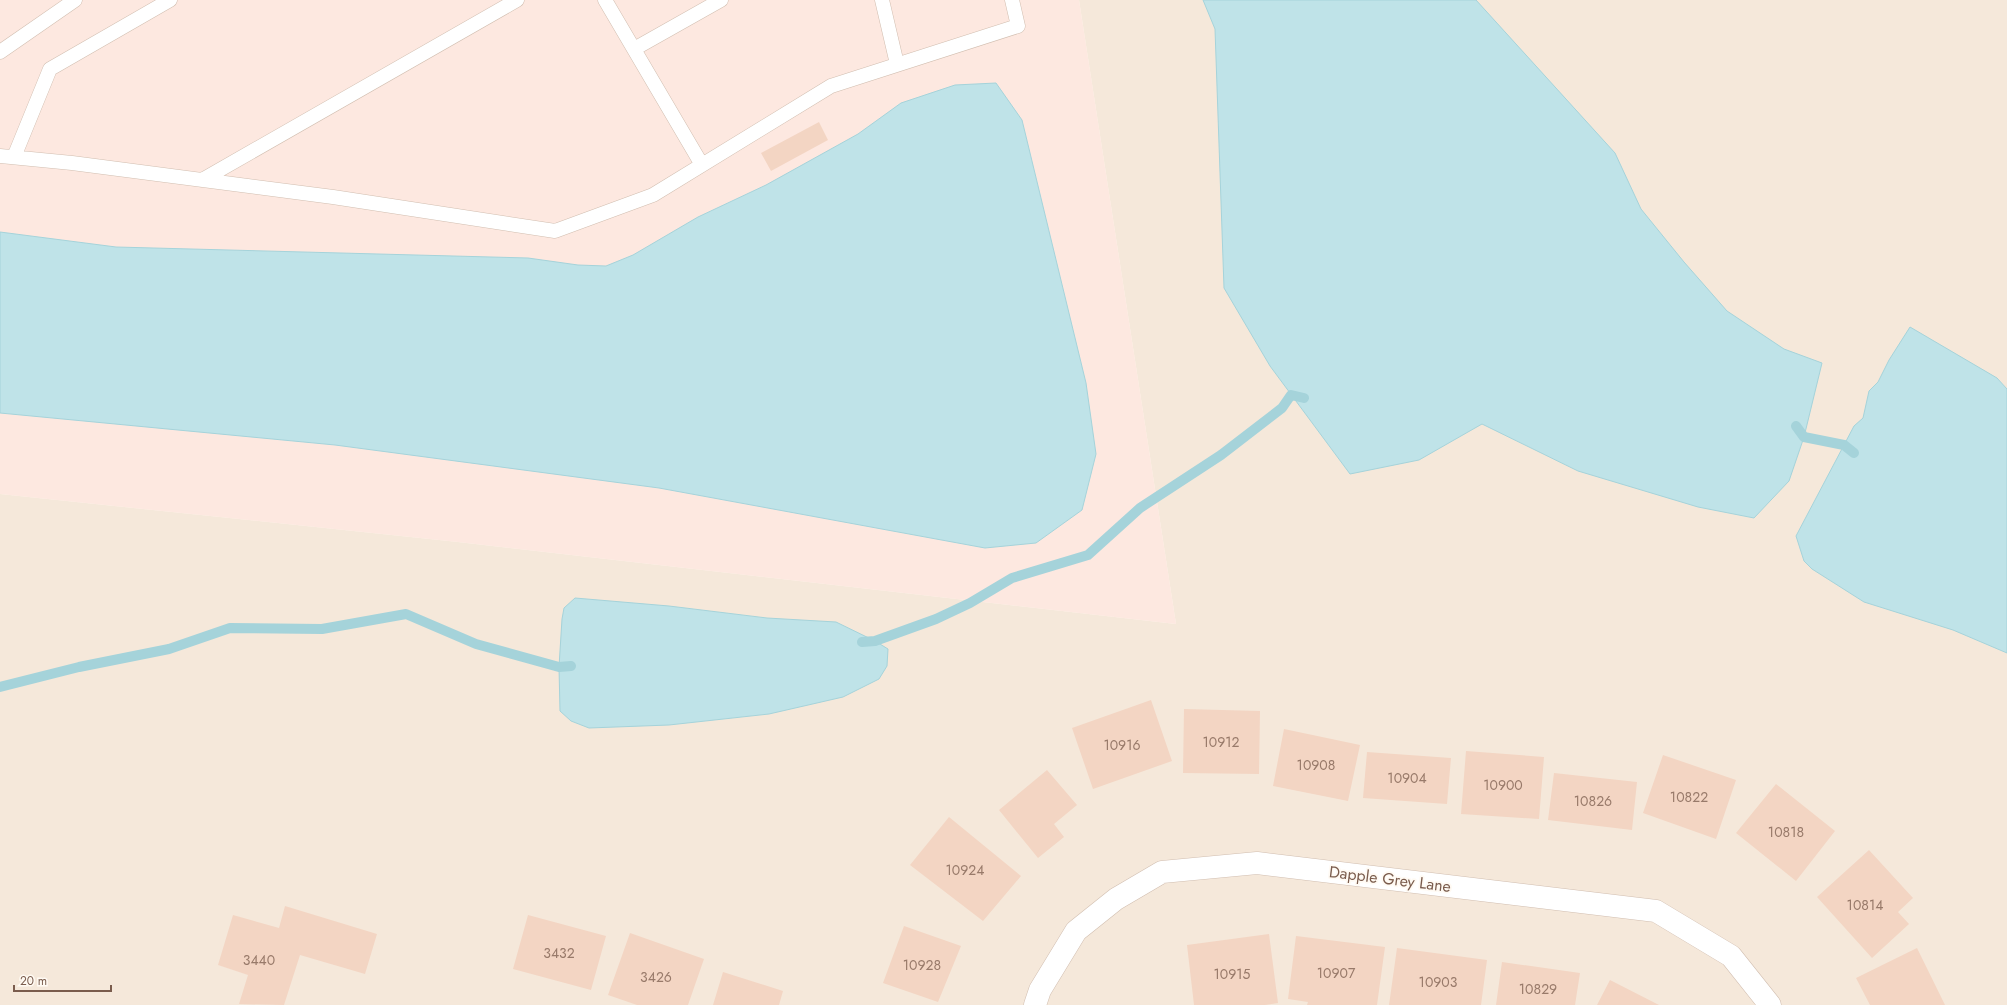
<svg xmlns="http://www.w3.org/2000/svg" width="2007" height="1005" viewBox="0 0 2007 1005" font-family="Jost,sans-serif">
	<rect width="100%" height="100%" fill="#fdf6ec"/>
	<path fill="#f5e8da" d="M1079 0H2007V1005H0V494L458 542 1176 624Z"/>
	<path fill="#fde8e0" d="M0 0H1079L1176 624 458 542 0 494Z"/>
	<path fill="#bfe3e8" stroke="#a5d3da" d="M1203 0H1476L1615 153 1641 209 1684 262 1727 311 1784 349 1822 363 1804 437 1789 481 1754 518 1698 507 1578 471 1482 424 1419 460 1350 474 1270 366 1224 288 1215 29Z
		M996 83 1022 120 1086 383 1096 454 1082 510 1036 543 985 548 659 488 335 445 0 413V232L116 247 528 258 578 265 606 266 633 255 698 217 766 185 858 134 901 103 955 85Z
		M1910 327 1997 378 2007 389V653L1953 630 1864 602 1812 569 1804 561 1796 536 1844 445 1854 426 1863 418 1869 391 1878 382 1889 360Z
		M575 598 669 606 767 618 836 622 875 641 888 649 887 666 879 679 843 697 769 714 669 725 589 728 571 721 560 711 559 667 562 619 564 608Z"/>
	<g fill="none" stroke-linecap="round" stroke-linejoin="round">
		<path stroke="#a5d3da" stroke-width="10" d="M1796 426 1804 437 1844 445 1854 453
			M862 642 875 641 936 619 970 603 1012 578 1088 555 1140 508 1221 455 1282 408 1291 395 1304 398
			M0 687 79 667 169 649 230 628 322 629 406 614 476 644 559 667 571 666"/>
	</g>
	<path fill="#f3d5c3" d="M819 122 828 140 771 171 761 153Z
		M1151 700 1172 761 1093 789 1072 728Z
		M1184 709 1260 711 1259 774 1183 773Z
		M1284 729 1360 745 1348 801 1273 786Z
		M1466 751 1544 757 1539 819 1461 814Z
		M1367 752 1451 758 1447 804 1363 798Z
		M1663 755 1736 780 1716 839 1643 813Z
		M1047 770 1077 805 1054 824 1064 837 1038 858 999 810Z
		M1554 773 1637 782 1632 830 1548 820Z
		M1776 784 1835 831 1796 881 1736 833Z
		M949 817 1021 876 983 921 910 865Z
		M1869 850 1913 898 1898 912 1909 924 1872 958 1817 897Z
		M285 906 377 934 365 974 300 955 284 1005 239 1004 248 975 218 965 233 915 279 928Z
		M528 915 606 936 591 990 513 969Z
		M904 926 961 946 938 1002 883 983Z
		M630 933 704 959 688 1005H637L608 995Z
		M1269 934 1278 1003 1265 1005H1194L1187 945Z
		M1296 936 1385 947 1377 1005H1307L1308 1002 1288 999Z
		M1397 948 1487 960 1481 1005H1389Z
		M1917 948 1945 1005H1870L1856 978Z
		M1502 962 1580 973 1575 1005H1496Z
		M723 972 783 991 779 1005H713Z
		M1610 980 1659 1005H1597Z"/>
	<g fill="none" stroke-linecap="round" stroke-linejoin="round">
		<defs>
			<path id="lane" d="M605 0 702 165
				M882 0 897 64
				M634 49 721 0
				M0 52 75 0
				M0 156 72 163 333 197 555 231 653 195 831 86 1018 26 1012 0
				M14 157 50 69 170 0
				M202 180 517 0"/>
			<path id="street" d="M1035 1005 1040 990 1076 931 1116 899 1162 872 1257 863 1656 911 1731 956 1770 1005"/>
		</defs>
		<use href="#lane" stroke="#d1beb0" stroke-width="15"/>
		<use href="#street" stroke="#d1beb0" stroke-width="23"/>
		<use href="#lane" stroke="#fff" stroke-width="14"/>
		<use href="#street" stroke="#fff" stroke-width="22"/>
	</g>
	<g text-anchor="middle" dominant-baseline="central" stroke-width="3.5" stroke-linejoin="round" paint-order="stroke">
		<g font-size="14" fill="#987a6a">
			<text x="1221" y="742">10912</text>
			<text x="1122" y="745">10916</text>
			<text x="1316" y="765">10908</text>
			<text x="1407" y="778">10904</text>
			<text x="1503" y="785">10900</text>
			<text x="1689" y="797">10822</text>
			<text x="1593" y="801">10826</text>
			<text x="1786" y="832">10818</text>
			<text x="965" y="870">10924</text>
			<text x="1865" y="905">10814</text>
			<text x="559" y="953">3432</text>
			<text x="259" y="960">3440</text>
			<text x="922" y="965">10928</text>
			<text x="1336" y="973">10907</text>
			<text x="1232" y="974">10915</text>
			<text x="656" y="977">3426</text>
			<text x="1438" y="982">10903</text>
			<text x="1538" y="989">10829</text>
		</g>
		<g font-size="16" fill="#7a5c4d" stroke="#fffaf3">
			<text transform="translate(1390 879) rotate(7)">Dapple Grey Lane</text>
		</g>
	</g>
	<path d="M14 985v6h97v-6" fill="none" stroke="#7a5c4d" stroke-width="2"/>
	<text x="20" y="985" font-size="12" fill="#7a5c4d" stroke="#fffaf3" stroke-width="3" paint-order="stroke">20 m</text>
</svg>
